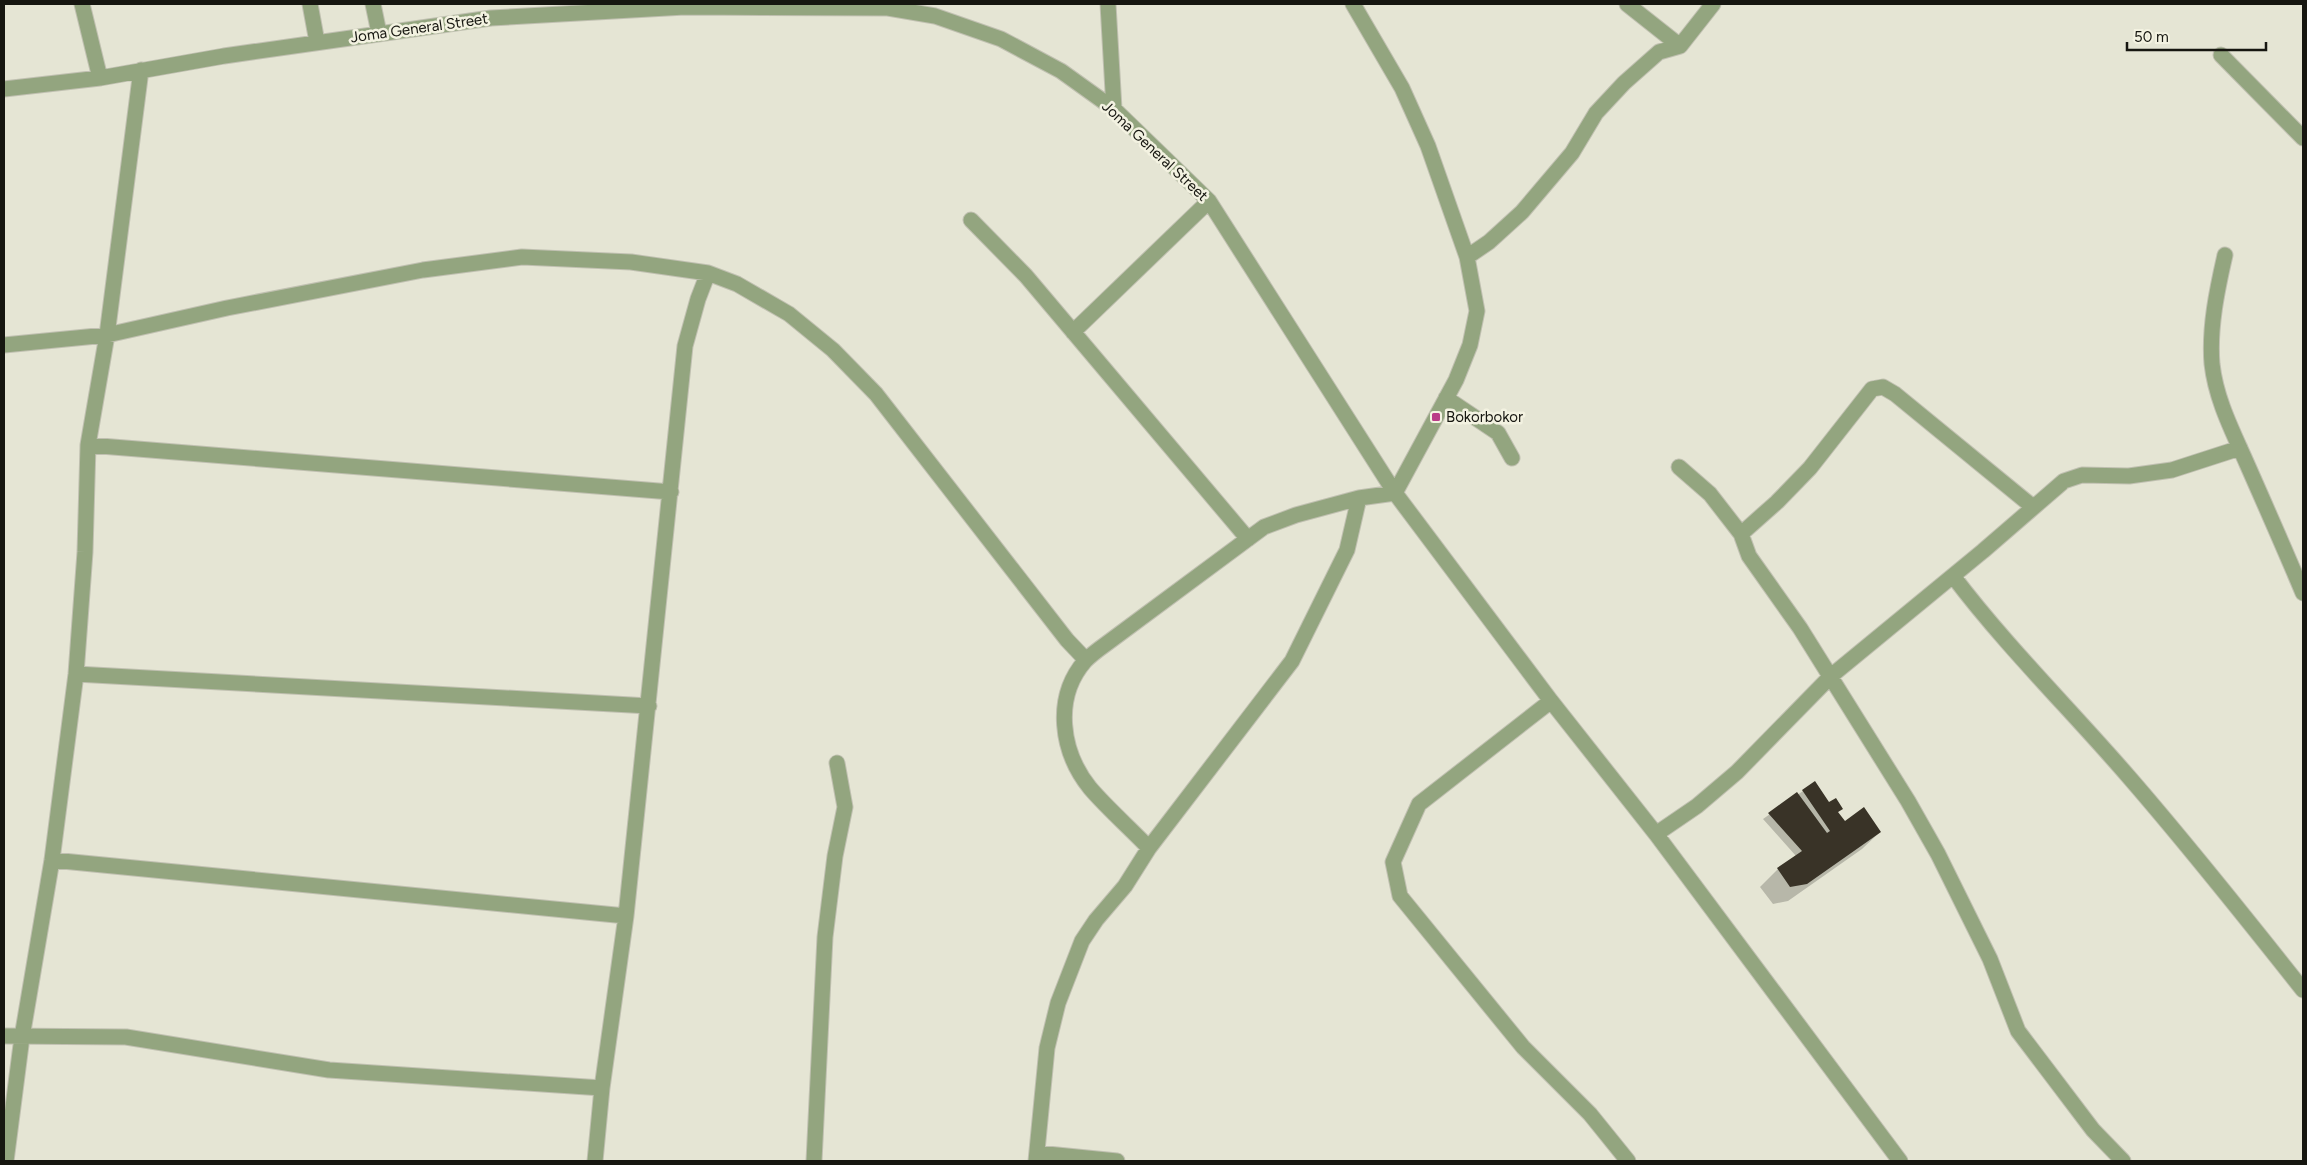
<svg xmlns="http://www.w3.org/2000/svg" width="2307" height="1165" viewBox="0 0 2307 1165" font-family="Figtree,sans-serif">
	<rect width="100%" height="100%" fill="#e5e5d4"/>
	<path fill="#0003" d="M1803 791 1842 808 1837 813 1844 822 1880 832 1862 849 1788 901 1773 904 1760 887 1778 869 1796 856 1763 819Z"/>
	<path fill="#393327" d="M1815 781 1829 802 1836 798 1843 809 1838 812 1845 821 1864 807 1881 832 1807 884 1790 887 1777 868 1802 851 1768 813 1797 792 1827 833 1830 831 1802 790Z"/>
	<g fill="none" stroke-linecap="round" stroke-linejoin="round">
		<defs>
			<path id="minor" d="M82 4 100 78
				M310 4 317 42
				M373 4 379 33
				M1108 4 1114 109
				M1353 4 1402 88 1428 146 1467 257 1477 311 1470 345 1456 380 1395 493
				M1627 4 1680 46
				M2221 55 2303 138
				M4 89 100 78 224 56 491 18 685 7 888 8 935 16 1001 39 1061 71 1114 109 1209 201 1395 493 1551 701 1656 834 1900 1161
				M971 220 1026 276 1248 539
				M2225 255C2217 290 2209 328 2212 364 2216 400 2233 432 2247 464 2266 507 2285 550 2303 593
				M1467 257 1489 242 1522 212 1572 153 1596 113 1624 83 1659 52 1680 46 1713 4
				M1073 332 1209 201
				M4 345 107 335 227 308 423 270 522 257 631 262 708 273 737 284 789 314 833 350 876 394 1067 640 1086 660
				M1446 398 1498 433 1512 458
				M88 445 671 492
				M1679 467 1710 494 1741 534 1749 556 1800 628 1908 801 1938 854 1990 959 2018 1031 2093 1130 2123 1161
				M1741 534 1777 502 1810 468 1872 389 1883 387 1895 394 2033 507
				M1953 576C2006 646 2070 709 2128 776 2188 845 2246 918 2303 990
				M76 674 649 706
				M1551 701 1419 804 1393 862 1400 896 1523 1047 1590 1114 1628 1161
				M1656 834 1697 806 1737 772 1831 676 1983 551 2064 481 2082 475 2129 476 2172 470 2240 448
				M1149 848C1130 828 1108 809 1090 788 1061 752 1053 698 1085 661 1091 655 1099 649 1106 644L1264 527 1296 515 1359 498
				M52 860 626 916
				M4 1036 126 1037 329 1070 602 1088
				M1037 1153 1117 1161
				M6 1161 22 1037 52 860 76 674 85 552 88 445 107 335 141 70
				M595 1161 602 1088 626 916 685 346 698 299 708 273
				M814 1161 825 937 835 856 845 807 837 763
				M1036 1161 1047 1048 1058 1003 1082 941 1096 920 1125 886 1149 848 1292 661 1347 550 1359 498 1395 493"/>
		</defs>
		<use href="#minor" stroke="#c0c0b1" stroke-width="17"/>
		<use href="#minor" stroke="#93a57f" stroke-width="15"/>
	</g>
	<rect fill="#ba3b87" stroke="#f3f2e1" stroke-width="2" x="1431" y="412" width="10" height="10" rx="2.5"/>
	<g text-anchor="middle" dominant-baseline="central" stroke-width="5" stroke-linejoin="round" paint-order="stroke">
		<g font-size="15" fill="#161610" stroke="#f3f2e1">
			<text transform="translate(419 28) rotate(-8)">Joma General Street</text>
			<text transform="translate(1155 151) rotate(43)">Joma General Street</text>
		</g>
		<g font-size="15" fill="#161610" stroke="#f3f2e1" text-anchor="start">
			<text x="1446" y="417">Bokorbokor</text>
		</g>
	</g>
	<rect width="2307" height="1165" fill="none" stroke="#161610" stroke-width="10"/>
	<path d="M2127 42v8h139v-8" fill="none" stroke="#161610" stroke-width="2.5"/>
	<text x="2134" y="42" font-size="15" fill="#161610" stroke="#f3f2e1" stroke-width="4" paint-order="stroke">50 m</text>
</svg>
